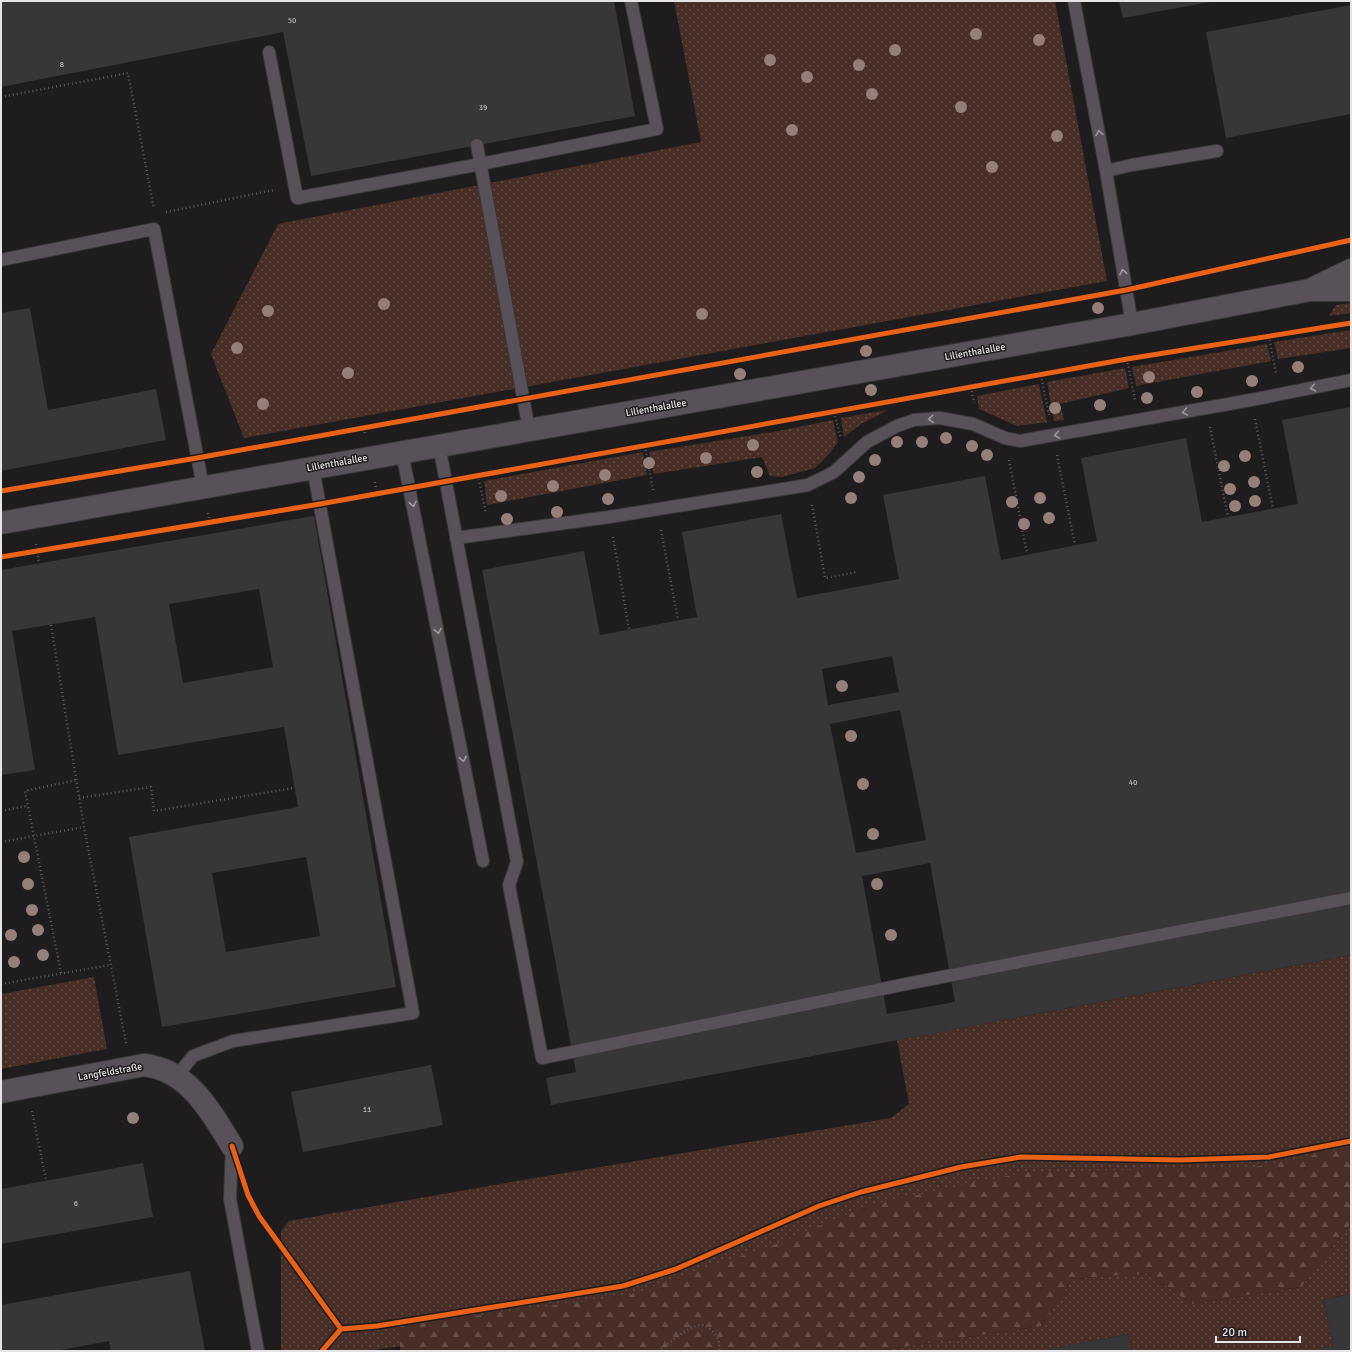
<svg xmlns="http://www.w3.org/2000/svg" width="1352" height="1352" viewBox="0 0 1352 1352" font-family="Signika,sans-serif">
	<defs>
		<pattern id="green-dots" width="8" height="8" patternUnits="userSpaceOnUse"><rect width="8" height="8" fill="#472e26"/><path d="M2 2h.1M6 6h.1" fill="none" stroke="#624c45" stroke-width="1.8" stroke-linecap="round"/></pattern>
		<pattern id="forest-firs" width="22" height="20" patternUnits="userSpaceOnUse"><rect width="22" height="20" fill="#472e26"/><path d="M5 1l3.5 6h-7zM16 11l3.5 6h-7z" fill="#624c45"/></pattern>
	</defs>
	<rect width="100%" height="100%" fill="#1e1c1d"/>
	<path fill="url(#green-dots)" d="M674 1H1055L1107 281 244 438 211 354 278 224 701 142Z
		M1351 303V313L1329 316 1336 305Z
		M1351 330V348L1278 359 1274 342Z
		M1267 344 1271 361 1136 386 1132 367Z
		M1125 368 1129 388 1060 404 1064 420 1054 421 1047 382Z
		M1039 384 1047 422 1017 426 979 409 977 396Z
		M888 410 861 424 844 437 841 418Z
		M833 420 838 442 829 454 815 468 782 477 770 476 762 457 654 474 649 452 778 431Z
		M643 452 647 475 487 505 484 481Z
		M1351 955V1182L484 1336 363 1351H281V1231L289 1221 517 1181 891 1118 909 1104 897 1040Z
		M94 977 107 1049 1 1069V994Z
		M1351 1223V1294L1324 1299 1333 1346 1324 1347V1351H1132L1129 1334 1043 1351H821L883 1350 1041 1326 1072 1279 1148 1273 1192 1304 1301 1287Z"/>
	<path fill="url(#forest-firs)" d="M1351 1147V1223L1301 1287 1192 1304 1148 1273 1072 1279 1041 1326 883 1350 400 1351V1326L629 1295 779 1243 869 1205 1026 1172 1255 1167Z"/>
	<path fill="#383737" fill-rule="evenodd" d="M1 1H614L635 116 311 176 283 32 1 87Z
		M1119 1H1209V2L1123 18Z
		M1351 5V114L1226 138 1206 32Z
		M30 308 48 410 156 389 166 440 1 471V313Z
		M1351 407V955L551 1105 546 1078 576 1072 482 570 584 551 600 635 697 617 682 532 781 514 797 598 899 579 883 495 985 476 1001 560 1097 541 1081 458 1186 438 1202 522 1298 504 1282 420ZM892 656 899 692 828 705 822 669ZM900 710 926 840 856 853 830 724ZM930 863 955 1002 887 1014 862 876Z
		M314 516 396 987 162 1027 129 837 298 807 284 727 118 755 95 617 12 631 35 770 1 775V570ZM259 589 273 667 183 683 169 604ZM306 857 320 936 226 952 212 873Z
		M431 1065 443 1125 303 1152 291 1092Z
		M143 1163 153 1217 1 1244V1189Z
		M190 1271 205 1351H111L109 1341 56 1351H1V1305Z
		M1351 1294V1351H1324L1323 1347 1333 1346 1324 1299Z
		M1129 1334 1132 1351H1046V1350Z"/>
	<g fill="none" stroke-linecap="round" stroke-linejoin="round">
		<defs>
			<path id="service" d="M1074 1 1106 171 1132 324
				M269 52 297 198 481 164 657 129 631 1
				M477 145 529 430
				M1106 171 1132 165 1217 151
				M1 260 154 229 203 487
				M439 445 517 862 509 885 542 1058 911 983 1351 898
				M402 452 483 861
				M456 538 609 517 808 485 834 472 867 442 897 426 914 420 940 418 973 424 1005 438 1020 441 1251 400 1351 380
				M176 1077 193 1056 233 1041 413 1013 313 468
				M232 1146 230 1199 258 1351"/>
			<path id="minor" d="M1314 288 1351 270
				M1 523 1132 324 1310 290H1351
				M1 1092 144 1065C189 1070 211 1112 232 1146"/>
		</defs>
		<use href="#service" stroke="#3a3839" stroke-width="14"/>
		<use href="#minor" stroke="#3a3839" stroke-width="24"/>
		<path stroke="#5e595e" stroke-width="2.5" stroke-dasharray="1 3" stroke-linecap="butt" d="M1 97 128 73 154 209
			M166 212 274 190
			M1269 336 1276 374
			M1127 359 1135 400
			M1041 375 1049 415
			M971 387 974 403
			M834 412 841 439
			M1255 419 1273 509
			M1210 427 1228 517
			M364 428 365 434
			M645 446 653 490
			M1057 455 1075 545
			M1009 460 1027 554
			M478 475 486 514
			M375 482 377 493
			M812 505 825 578 856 572
			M208 513 210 522
			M661 530 678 620
			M613 537 629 629
			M36 544 39 563
			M51 625 84 827 126 1043
			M79 798 151 787 154 811 294 788
			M1 811 27 806
			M1 842 84 827
			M61 973 25 791 76 780
			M1 984 110 965
			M32 1111 46 1180
			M658 1351C669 1344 689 1325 701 1325 706 1325 709 1328 712 1331 718 1336 720 1343 719 1351"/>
		<use href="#service" stroke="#585158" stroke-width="12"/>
		<use href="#minor" stroke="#585158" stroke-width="22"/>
		<defs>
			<path id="cycleway" d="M1 491 197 458 1126 290 1351 240
				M1 557 320 504 1127 359 1351 323
				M232 1146 248 1195 259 1216 341 1329 322 1351
				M341 1329 377 1326 623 1286 676 1269 819 1206 861 1192 961 1167 1021 1157 1180 1160 1269 1157 1351 1141"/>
		</defs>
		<use href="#cycleway" stroke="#1f1b1d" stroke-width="8"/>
		<use href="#cycleway" stroke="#ea6118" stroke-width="5"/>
	</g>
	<g fill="#958079">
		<circle cx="976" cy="34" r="6"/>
		<circle cx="1039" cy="40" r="6"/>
		<circle cx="895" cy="50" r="6"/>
		<circle cx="770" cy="60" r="6"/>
		<circle cx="859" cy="65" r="6"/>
		<circle cx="807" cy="77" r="6"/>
		<circle cx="872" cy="94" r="6"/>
		<circle cx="961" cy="107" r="6"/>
		<circle cx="792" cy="130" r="6"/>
		<circle cx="1057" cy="136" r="6"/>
		<circle cx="992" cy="167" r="6"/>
		<circle cx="384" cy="304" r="6"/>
		<circle cx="1098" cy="308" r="6"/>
		<circle cx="268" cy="311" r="6"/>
		<circle cx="702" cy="314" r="6"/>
		<circle cx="237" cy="348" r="6"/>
		<circle cx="866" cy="351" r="6"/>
		<circle cx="1298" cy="367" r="6"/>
		<circle cx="348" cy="373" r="6"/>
		<circle cx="740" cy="374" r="6"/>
		<circle cx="1149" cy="377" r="6"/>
		<circle cx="1252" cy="381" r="6"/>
		<circle cx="871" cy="390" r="6"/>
		<circle cx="1197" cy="392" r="6"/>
		<circle cx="1147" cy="398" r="6"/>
		<circle cx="263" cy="404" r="6"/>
		<circle cx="1100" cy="405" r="6"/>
		<circle cx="1055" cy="408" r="6"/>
		<circle cx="946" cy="438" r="6"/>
		<circle cx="897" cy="442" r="6"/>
		<circle cx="922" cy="442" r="6"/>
		<circle cx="753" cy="445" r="6"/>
		<circle cx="972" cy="446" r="6"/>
		<circle cx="987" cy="455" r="6"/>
		<circle cx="1245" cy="456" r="6"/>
		<circle cx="706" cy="458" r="6"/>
		<circle cx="875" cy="460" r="6"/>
		<circle cx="649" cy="463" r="6"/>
		<circle cx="1224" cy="466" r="6"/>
		<circle cx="757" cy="472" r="6"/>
		<circle cx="605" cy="475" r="6"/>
		<circle cx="859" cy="477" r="6"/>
		<circle cx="1254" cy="482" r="6"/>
		<circle cx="553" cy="486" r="6"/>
		<circle cx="1230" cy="489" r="6"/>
		<circle cx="501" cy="496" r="6"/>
		<circle cx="851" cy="498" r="6"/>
		<circle cx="1040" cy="498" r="6"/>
		<circle cx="608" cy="499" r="6"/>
		<circle cx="1255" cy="501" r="6"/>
		<circle cx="1012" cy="502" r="6"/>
		<circle cx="1235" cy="506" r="6"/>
		<circle cx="557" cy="512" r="6"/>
		<circle cx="1049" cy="518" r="6"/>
		<circle cx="507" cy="519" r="6"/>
		<circle cx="1024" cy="524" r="6"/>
		<circle cx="842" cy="686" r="6"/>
		<circle cx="851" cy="736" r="6"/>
		<circle cx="863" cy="784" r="6"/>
		<circle cx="873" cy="834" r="6"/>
		<circle cx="24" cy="857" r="6"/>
		<circle cx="28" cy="884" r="6"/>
		<circle cx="877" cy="884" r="6"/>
		<circle cx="32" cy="910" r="6"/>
		<circle cx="38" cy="930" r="6"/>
		<circle cx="11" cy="935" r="6"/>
		<circle cx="891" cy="935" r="6"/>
		<circle cx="43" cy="955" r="6"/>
		<circle cx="14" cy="962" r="6"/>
		<circle cx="133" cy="1118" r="6"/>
	</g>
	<defs><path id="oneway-chevron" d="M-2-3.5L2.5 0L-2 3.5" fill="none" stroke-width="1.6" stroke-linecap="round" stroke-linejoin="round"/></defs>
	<g stroke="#9f9a9e">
		<use href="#oneway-chevron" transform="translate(1099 133) rotate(-101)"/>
		<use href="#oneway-chevron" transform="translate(1123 272) rotate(-100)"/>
		<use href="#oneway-chevron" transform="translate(1313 388) rotate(169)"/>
		<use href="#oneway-chevron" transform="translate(1185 412) rotate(170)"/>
		<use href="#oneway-chevron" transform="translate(931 419) rotate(175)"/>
		<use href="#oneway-chevron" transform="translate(1057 435) rotate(170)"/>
		<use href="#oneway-chevron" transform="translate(413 504) rotate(79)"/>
		<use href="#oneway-chevron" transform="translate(438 631) rotate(79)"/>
		<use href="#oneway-chevron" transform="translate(463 759) rotate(79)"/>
	</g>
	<g text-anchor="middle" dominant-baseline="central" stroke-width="3" stroke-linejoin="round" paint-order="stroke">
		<g font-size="8" fill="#bab9ba">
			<text x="292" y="20">50</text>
			<text x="62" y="64">8</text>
			<text x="483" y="107">39</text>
			<text x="1133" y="782">40</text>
			<text x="367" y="1109">11</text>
			<text x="76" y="1203">6</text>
		</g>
		<g font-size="10" fill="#e6e4e5" stroke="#1f1b1d">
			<text transform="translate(975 352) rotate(-10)">Lilienthalallee</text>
			<text transform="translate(656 408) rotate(-10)">Lilienthalallee</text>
			<text transform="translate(337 463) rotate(-10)">Lilienthalallee</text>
			<text transform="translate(110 1072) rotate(-10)">Langfeldstraße</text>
		</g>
	</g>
	<rect width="1352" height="1352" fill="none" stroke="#e6e4e5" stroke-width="4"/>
	<path d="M1216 1336v6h84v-6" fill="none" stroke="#e6e4e5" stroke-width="2"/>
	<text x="1222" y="1336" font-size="12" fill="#e6e4e5" stroke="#1f1b1d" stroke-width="3" paint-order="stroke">20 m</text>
</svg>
